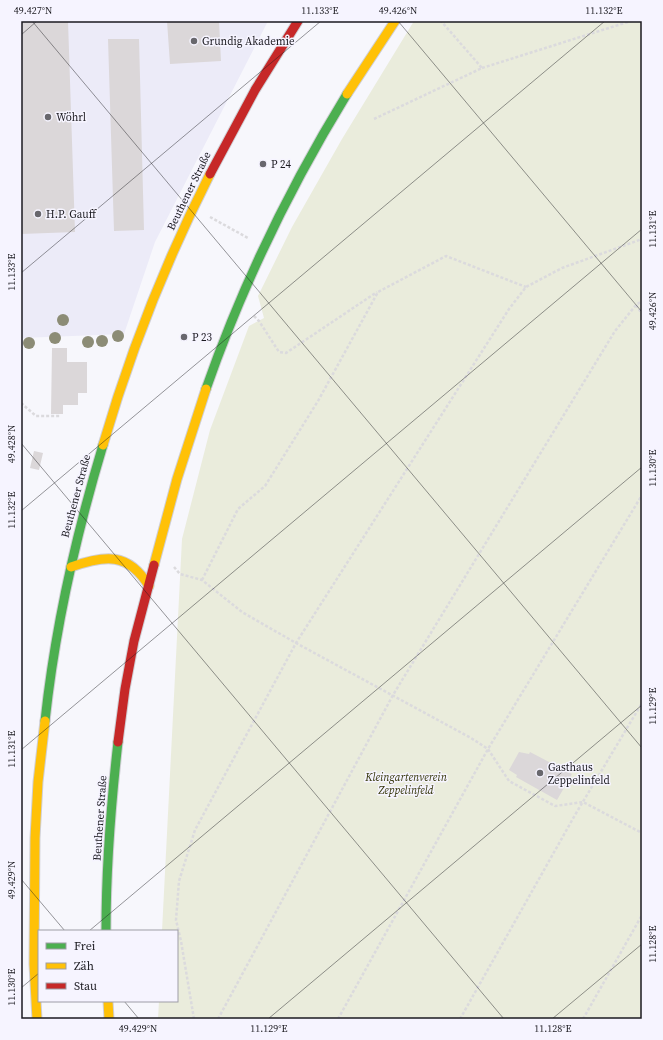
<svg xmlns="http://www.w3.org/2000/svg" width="663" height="1040" viewBox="0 0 663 1040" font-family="'Source Serif 4',serif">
	<rect width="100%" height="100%" fill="#f7f7fc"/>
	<path fill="#ecebf8" d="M21 21H268L155 242 124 334 21 338Z"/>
	<path fill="#eaecdc" d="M414 21H642V1019H158L159 1001H177V931H162L182 539 210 430 249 326 264 318 258 296 292 227 342 139Z"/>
	<path fill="#dbd7d9" d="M21 21H68L75 232 21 234Z
		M167 21H219L221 61 170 64Z
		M108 39H139L144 230 114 231Z
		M52 348H67V362H87V393H78V405H63V414H51Z
		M34 451 43 453 39 470 30 468Z
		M519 752 529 754 530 752 572 774 557 800 516 777 517 775 509 770Z"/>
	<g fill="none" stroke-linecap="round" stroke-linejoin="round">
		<defs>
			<path id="fast" d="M206 389C242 286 290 187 347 94
				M45 721C55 628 76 535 103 445
				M106 931C106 868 111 804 118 742"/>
			<path id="slow" d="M347 94 395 21
				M103 445C130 352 166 261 210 174
				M154 565 177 479 206 389
				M71 567C105 555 128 552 149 586
				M108 1001 109 1019
				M37 1019 34 964 35 838 38 782 45 721"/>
			<path id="jam" d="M210 174 255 90 298 21
				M118 742 125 689 134 641 154 565"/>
		</defs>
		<use href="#fast" stroke="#cfcfd4" stroke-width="11"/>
		<use href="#slow" stroke="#cfcfd4" stroke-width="11"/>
		<use href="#jam" stroke="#cfcfd4" stroke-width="11"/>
		<path stroke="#dbdadd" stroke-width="2.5" stroke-dasharray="3 2" stroke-linecap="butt" d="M482 68 631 21
			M374 119 482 68 441 21
			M210 217 248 238
			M636 305 642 314
			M254 316 259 321 279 352 286 353 377 292
			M21 403 36 416H60
			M174 567 180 574 202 580 242 612 296 643 471 738 488 749 509 781 555 806 583 802 642 833
			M202 580 238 509 265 486 318 401 378 292 446 256 526 287
			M194 1019 181 941 176 920 179 881 195 830 296 643 509 309 526 287 562 268 642 239
			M218 1019 393 695 615 331 636 305 642 301
			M338 1019 488 749 642 495
			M460 1019 575 815 642 703
			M583 1019 642 915"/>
		<use href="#fast" stroke="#4caf50" stroke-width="9"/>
		<use href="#slow" stroke="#ffc107" stroke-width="9"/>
		<use href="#jam" stroke="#c62828" stroke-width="9"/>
	</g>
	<g fill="#8c8c76">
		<circle cx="63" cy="320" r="6"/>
		<circle cx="118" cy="336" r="6"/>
		<circle cx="55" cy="338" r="6"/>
		<circle cx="102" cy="341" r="6"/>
		<circle cx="88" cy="342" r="6"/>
		<circle cx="29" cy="343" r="6"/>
	</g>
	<path fill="none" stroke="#1b1a20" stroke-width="1" stroke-opacity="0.45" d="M32 21 642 748M398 21 642 312M21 35 37 21M21 273 321 21M21 443 504 1019M21 511 605 21M21 750 642 229M21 879 65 931M89 931 642 467M21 988 39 973M124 1001 139 1019M268 1019 642 705M552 1019 642 944"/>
	<g fill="#68676d" stroke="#f6f4ff" stroke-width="1.5">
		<circle cx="194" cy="41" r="4"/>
		<circle cx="48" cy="117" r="4"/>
		<circle cx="263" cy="164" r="4"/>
		<circle cx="38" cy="214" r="4"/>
		<circle cx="184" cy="337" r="4"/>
		<circle cx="540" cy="773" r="4"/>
	</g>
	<g text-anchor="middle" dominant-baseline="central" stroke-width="3" stroke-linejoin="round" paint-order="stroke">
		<g font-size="11" fill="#1b1a20" stroke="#f6f4ff" text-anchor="start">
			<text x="202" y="41">Grundig Akademie</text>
			<text x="56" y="117">Wöhrl</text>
			<text x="271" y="164">P 24</text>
			<text x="46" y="214">H.P. Gauff</text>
			<text x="192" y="337">P 23</text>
			<text x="548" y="767">Gasthaus<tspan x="548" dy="13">Zeppelinfeld</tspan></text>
		</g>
		<g font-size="11" fill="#1b1a20" stroke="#f6f4ff">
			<text transform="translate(189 191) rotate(-64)">Beuthener Straße</text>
			<text transform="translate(76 496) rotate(-75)">Beuthener Straße</text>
			<text transform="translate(100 818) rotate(-86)">Beuthener Straße</text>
		</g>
		<g font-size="11" font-style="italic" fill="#343508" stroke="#f6f4ff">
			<text x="406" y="777">Kleingartenverein<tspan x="406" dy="13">Zeppelinfeld</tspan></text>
		</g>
	</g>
	<rect width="663" height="1040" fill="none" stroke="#f6f4ff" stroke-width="44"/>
	<rect x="38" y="930" width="140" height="72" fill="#f6f4ff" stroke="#9e9da6"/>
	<rect x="46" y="943" width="20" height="6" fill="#4caf50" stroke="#9e9da6"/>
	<text x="74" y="950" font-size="12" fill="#1b1a20">Frei</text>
	<rect x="46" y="963" width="20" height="6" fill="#ffc107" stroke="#9e9da6"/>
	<text x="74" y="970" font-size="12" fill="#1b1a20">Zäh</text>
	<rect x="46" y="983" width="20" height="6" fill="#c62828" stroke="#9e9da6"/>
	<text x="74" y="990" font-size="12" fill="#1b1a20">Stau</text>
	<rect x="22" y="22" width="619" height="996" fill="none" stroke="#1b1a20" stroke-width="1.5"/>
	<g font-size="10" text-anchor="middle" fill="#1b1a20">
		<text x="33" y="14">49.427°N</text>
		<text x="320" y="14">11.133°E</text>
		<text x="398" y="14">49.426°N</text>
		<text x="604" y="14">11.132°E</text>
		<text transform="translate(652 229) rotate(-90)" y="4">11.131°E</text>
		<text transform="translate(11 272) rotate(-90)" y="4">11.133°E</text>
		<text transform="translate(652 311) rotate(-90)" y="4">49.426°N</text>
		<text transform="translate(11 444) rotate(-90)" y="4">49.428°N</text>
		<text transform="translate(652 468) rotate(-90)" y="4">11.130°E</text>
		<text transform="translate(11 510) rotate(-90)" y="4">11.132°E</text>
		<text transform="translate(652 706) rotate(-90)" y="4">11.129°E</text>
		<text transform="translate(11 749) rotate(-90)" y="4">11.131°E</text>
		<text transform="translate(11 880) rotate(-90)" y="4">49.429°N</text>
		<text transform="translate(652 944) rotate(-90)" y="4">11.128°E</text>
		<text transform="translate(11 987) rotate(-90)" y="4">11.130°E</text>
		<text x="138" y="1032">49.429°N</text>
		<text x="269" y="1032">11.129°E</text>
		<text x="553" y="1032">11.128°E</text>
	</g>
</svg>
